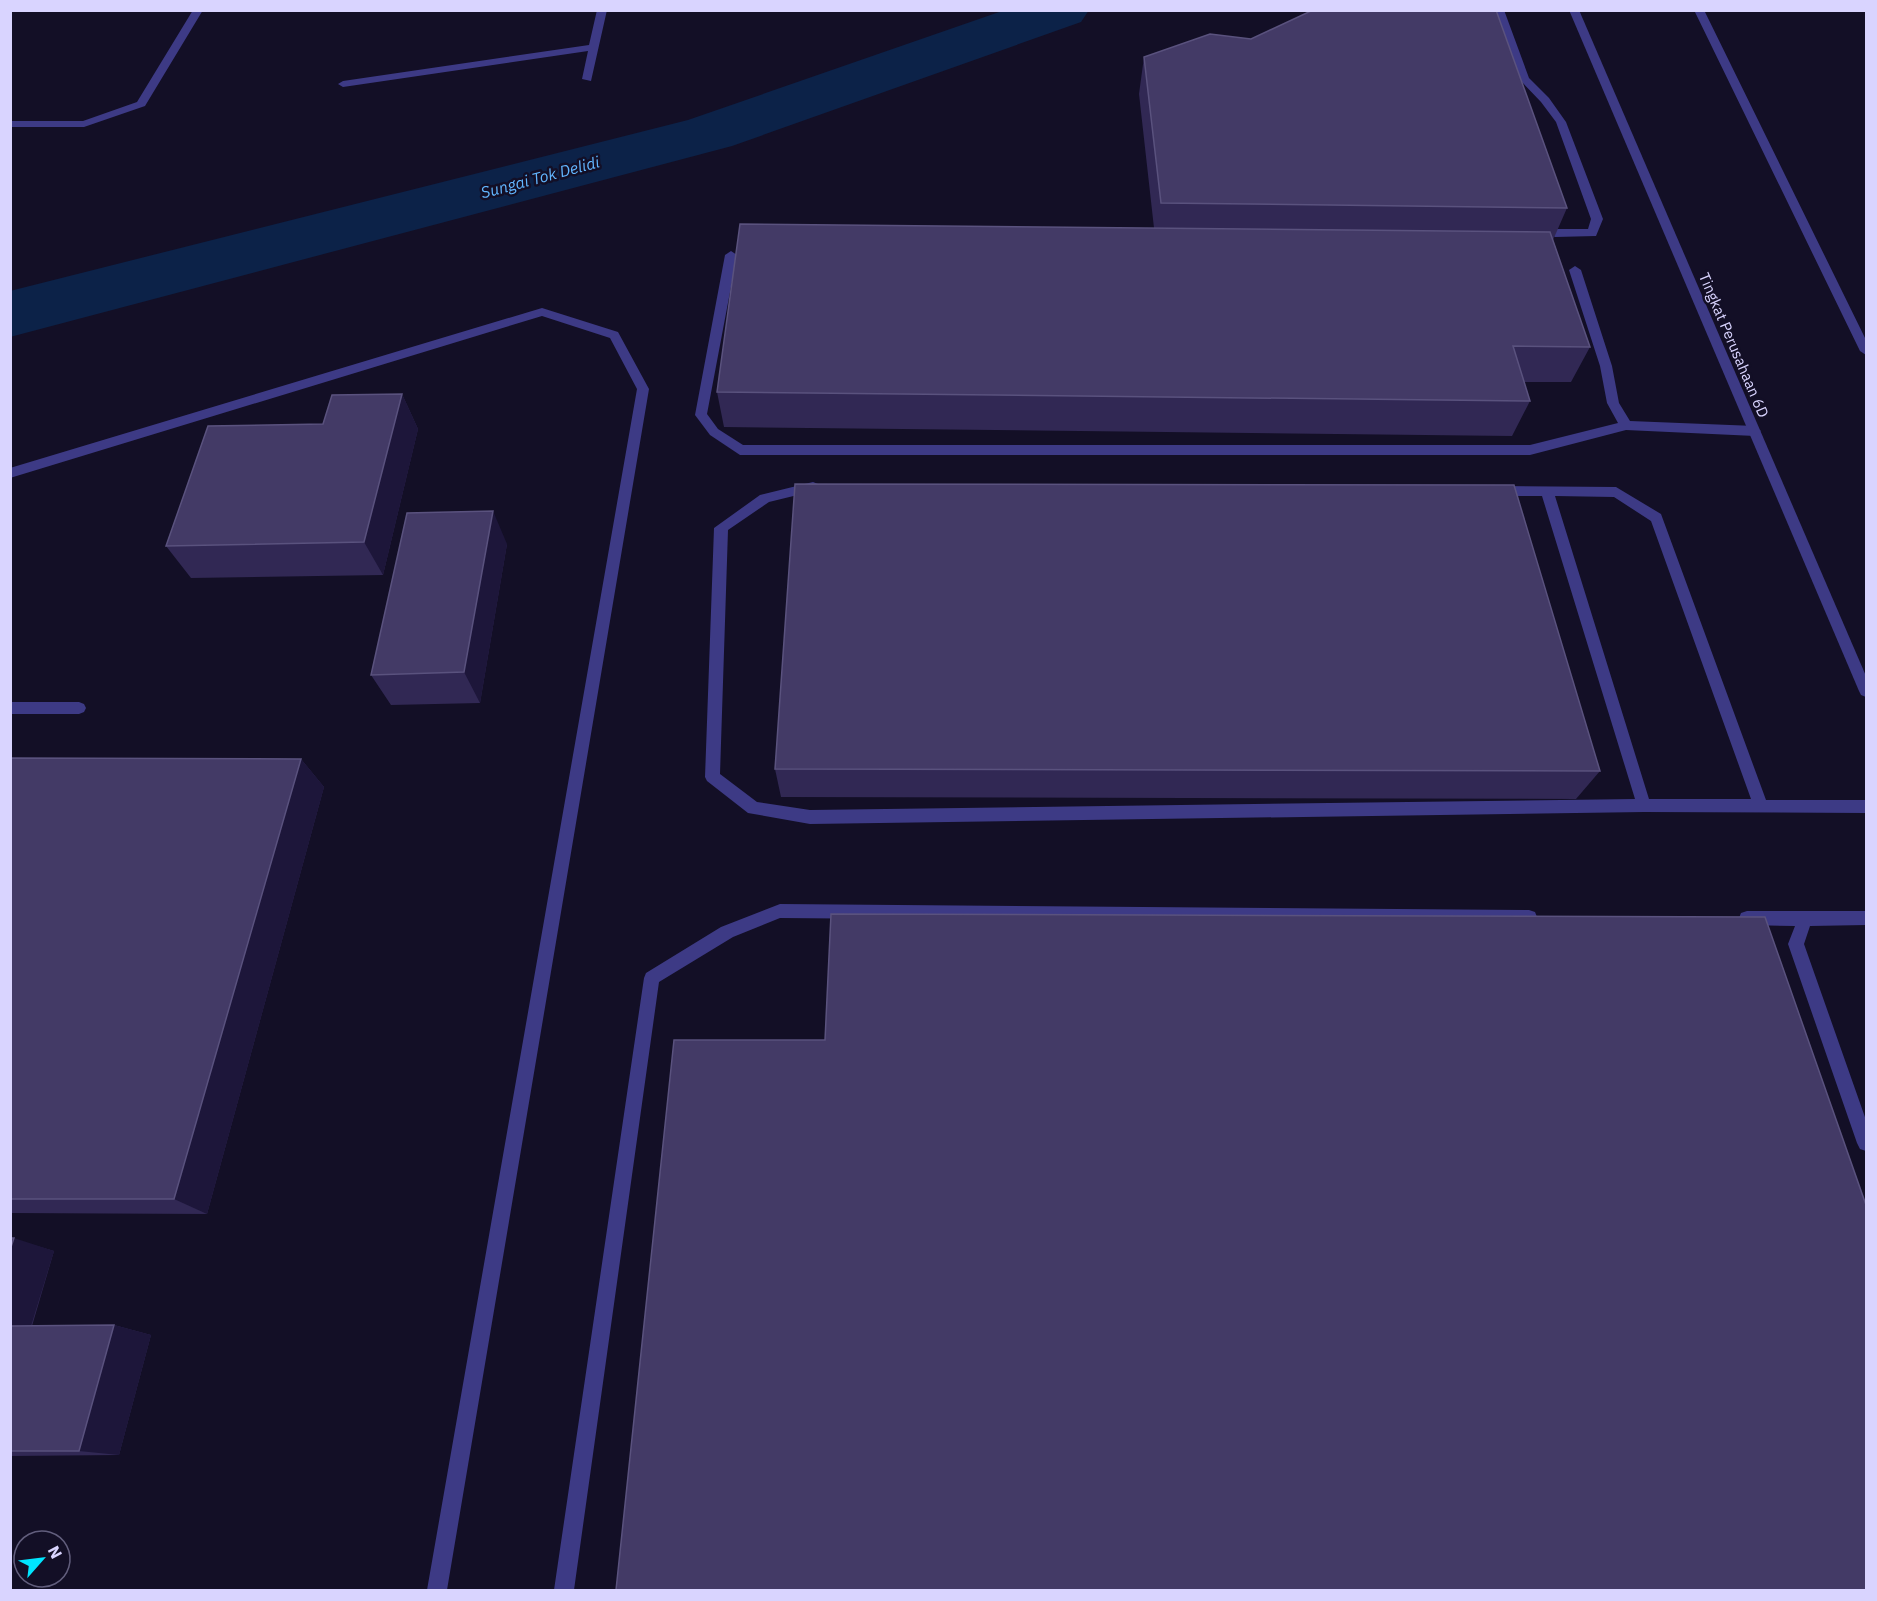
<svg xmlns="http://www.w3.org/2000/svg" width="1877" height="1601" viewBox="0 0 1877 1601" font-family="'IBM Plex Sans',sans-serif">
	<rect width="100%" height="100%" fill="#130f26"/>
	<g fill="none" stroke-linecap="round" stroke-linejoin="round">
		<path fill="#0c2248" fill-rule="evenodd" d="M1051 10H1061L1062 12 1057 15Z"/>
		<path fill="#0c2248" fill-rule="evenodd" d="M1005 10H1089L1081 22 732 146 10 337V291L688 120Z"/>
		<path fill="#3d3a85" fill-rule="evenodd" d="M193 10H203L145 106 84 127H10V121H83L137 102Z
			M597 10H607L591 81 582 79 588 51 343 87 338 84 343 81 589 45Z
			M1494 10H1504L1529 78 1549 98 1566 122 1603 219 1596 236 1555 237 1549 233 1555 229H1588L1591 219 1556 122 1541 102 1519 79Z
			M1694 10H1704L1866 340V355L1860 351Z
			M731 251 737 255 707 414 718 429 743 445H1530L1618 423 1607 403 1600 366 1569 270 1575 266 1581 270 1612 366 1619 403 1630 421 1755 426 1761 431 1755 436 1626 430 1530 455H740L710 435 695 415 725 255Z
			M542 308 618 332 649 389 447 1590H427L637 389 610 338 542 316 10 478V468Z
			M813 482 818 484 819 487 818 490 769 502 728 530 720 774 757 802 810 810 1635 799 1542 496H1497L1491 491 1497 486 1616 487 1661 514 1766 800H1866V813L1644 812 810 824 748 813 707 781 705 777 714 528 760 495ZM1555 496 1614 497 1651 521 1751 799H1649Z
			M10 702H79L84 704 86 708 84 712 79 714H10Z
			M780 904 1529 910 1535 912 1537 917 1535 922 1529 924 780 918 733 937 659 982 574 1590H554L644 978 646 973 721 927Z
			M1747 911H1866V925L1810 926 1804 944 1866 1120V1151L1860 1149 1857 1143 1788 944 1795 926 1747 925 1741 923 1739 918 1741 913Z"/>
		<path fill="#3d3a85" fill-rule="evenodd" d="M1569 10H1579L1866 676V697L1861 695 1859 691Z"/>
	</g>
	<path fill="#312854" d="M1144 57 1567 208 1553 240 1590 347 1571 382H1524L1530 401 1512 436 724 427 717 392 1154 228 1139 94Z
		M402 394 418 429 383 575 191 578 166 546Z
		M507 544 480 703 391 705 371 675Z
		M10 758 301 759 324 787 207 1214 10 1213Z
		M775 769 1600 771 1576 799 781 797Z
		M10 1238 54 1251 32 1326 114 1325 151 1335 119 1455 10 1456Z"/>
	<path fill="#1d163a" d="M402 394 418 429 383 575 364 542Z
		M493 511 507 544 480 703 464 672Z
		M301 759 324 787 207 1214 174 1199Z
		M14 1238 54 1251 28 1336 10 1332V1250Z
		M114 1325 151 1335 119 1455 79 1451Z"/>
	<path fill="#433a66" stroke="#5a527e" stroke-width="1.5" d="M1313 10H1496L1567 208 1161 203 1144 57 1210 34 1251 39Z
		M740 224 1550 232 1590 347 1513 346 1530 401 717 392Z
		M402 394 364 542 166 546 208 426 323 424 332 395Z
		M795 484 1514 485 1600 771 775 769Z
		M493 511 464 672 371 675 407 513Z
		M10 758 301 759 174 1199H10Z
		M831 914 1765 917 1866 1205V1590H616L674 1040H825Z
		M10 1238H14L10 1250Z
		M114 1325 79 1451H10V1326Z"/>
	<g text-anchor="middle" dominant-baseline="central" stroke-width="5" stroke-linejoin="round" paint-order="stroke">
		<g font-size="15" fill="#d9d4ff" stroke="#130f26">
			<text transform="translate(1734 345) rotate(67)">Tingkat Perusahaan 6D</text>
		</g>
		<g font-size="16" font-style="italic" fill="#62b6ff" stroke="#130f26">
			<text transform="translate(540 177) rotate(-15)">Sungai Tok Delidi</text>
		</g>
	</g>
	<rect width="1877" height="1601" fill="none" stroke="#d9d4ff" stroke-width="24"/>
	<g transform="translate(42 1559) rotate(62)"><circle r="28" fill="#130f26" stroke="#625e7d" stroke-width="1.5"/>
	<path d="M0-4.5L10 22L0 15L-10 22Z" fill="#00e5ff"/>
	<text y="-9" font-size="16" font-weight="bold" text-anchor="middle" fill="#d9d4ff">N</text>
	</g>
</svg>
